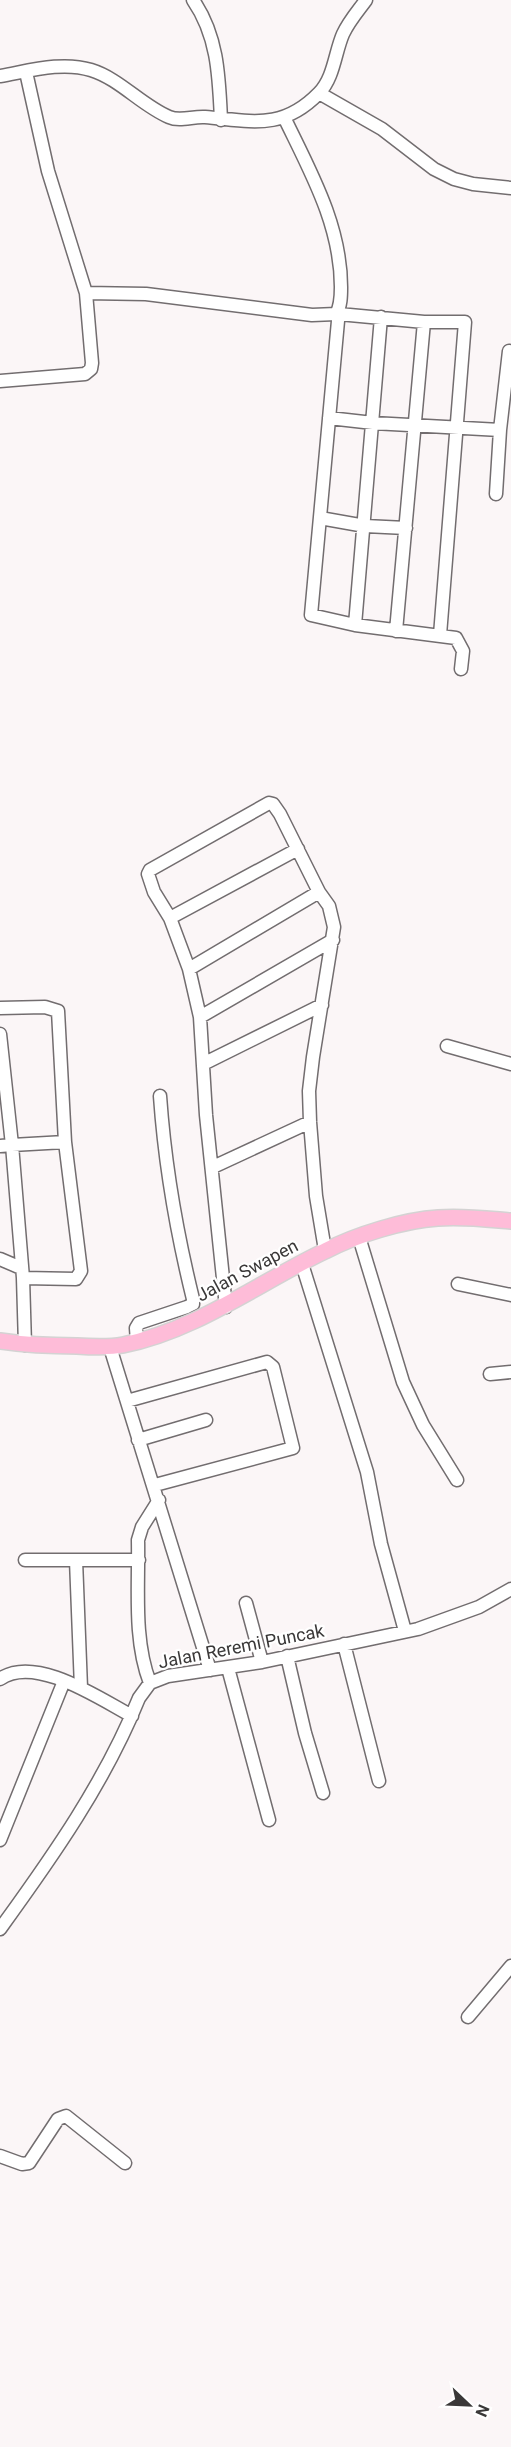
<svg xmlns="http://www.w3.org/2000/svg" width="511" height="2447" viewBox="0 0 511 2447" font-family="Roboto,sans-serif">
	<rect width="100%" height="100%" fill="#fbf6f7"/>
	<g fill="none" stroke-linecap="round" stroke-linejoin="round">
		<defs>
			<path id="minor" d="M193 0C218 36 219 77 221 120
				M0 76C29 71 62 61 91 70 120 79 141 105 169 117 180 122 193 116 205 117 251 121 282 131 319 93 334 78 335 52 343 34 349 21 358 11 366 0
				M319 93 382 129 434 169 454 179 473 184 511 188
				M86 293 146 294 312 315 336 314C341 306 341 296 341 287 341 225 310 171 284 117
				M339 310 311 615 355 625 456 638 463 651 461 669
				M339 314 424 322H465L440 635
				M0 381 85 374 91 369 92 363 86 293 48 171 26 72
				M329 418 373 423 500 430 496 494
				M500 430 509 351
				M320 518 365 526 406 528
				M355 625 381 317
				M396 631 424 322
				M170 918 298 849
				M189 969 319 892
				M0 1008 45 1007 58 1011 65 1142 81 1271 76 1279 23 1278 12 1145 65 1142
				M200 1017 333 940
				M0 1034 12 1145 0 1146
				M447 1046 511 1064
				M203 1064 322 1005
				M213 1167 310 1122
				M359 1237 403 1382 423 1425 457 1480
				M0 1259 21 1268
				M302 1264 367 1472 381 1544 405 1631
				M23 1278 25 1345
				M458 1284 511 1295
				M226 1307 206 1115 200 1017 189 969 170 918 154 892 148 874 150 870 269 803 273 804 280 814 319 892 329 906 334 927 313 1057 309 1091 310 1122 316 1196 325 1250
				M137 1342 136 1328 139 1323 187 1307 193 1304V1299C176 1230 165 1167 160 1096
				M110 1347 210 1670
				M490 1374 511 1372
				M127 1401 267 1362 273 1367 293 1448 155 1485
				M138 1440 206 1420
				M25 1560H139
				M76 1560 81 1688
				M246 1603 262 1662
				M344 1644 379 1781
				M287 1656 305 1733 323 1793
				M228 1668 269 1820
				M0 1679C35 1654 100 1699 132 1716
				M150 1683C133 1639 139 1587 138 1540L142 1527 159 1500
				M0 1840 64 1681
				M0 1929C53 1856 105 1782 139 1698L150 1683 168 1676 262 1662 418 1629 479 1607 511 1589
				M468 2017 511 1966
				M0 2156 22 2164 29 2163 58 2119 66 2116 125 2163"/>
			<path id="major" d="M0 1341C26 1345 51 1346 77 1346 92 1347 108 1348 123 1345 197 1330 258 1283 325 1251 356 1235 404 1220 438 1218 463 1216 487 1219 511 1221"/>
		</defs>
		<use href="#minor" stroke="#726d6f" stroke-width="15"/>
		<use href="#major" stroke="#d4d3d3" stroke-width="18"/>
		<use href="#minor" stroke="#fff" stroke-width="12"/>
		<use href="#major" stroke="#febcd8" stroke-width="15"/>
	</g>
	<g text-anchor="middle" dominant-baseline="central" stroke-width="4.5" stroke-linejoin="round" paint-order="stroke">
		<g font-size="18" fill="#3a3838" stroke="#fff">
			<text transform="translate(247 1270) rotate(-28)">Jalan Swapen</text>
			<text transform="translate(241 1646) rotate(-11)">Jalan Reremi Puncak</text>
		</g>
	</g>
	<g transform="translate(469 2405) rotate(113)" stroke="#ffffff" stroke-width="4.5" paint-order="stroke">
	<path d="M0-4.5L10 22L0 15L-10 22Z" fill="#3a3838"/>
	<text y="-9" font-size="16" font-weight="bold" text-anchor="middle" fill="#3a3838">N</text>
	</g>
</svg>
